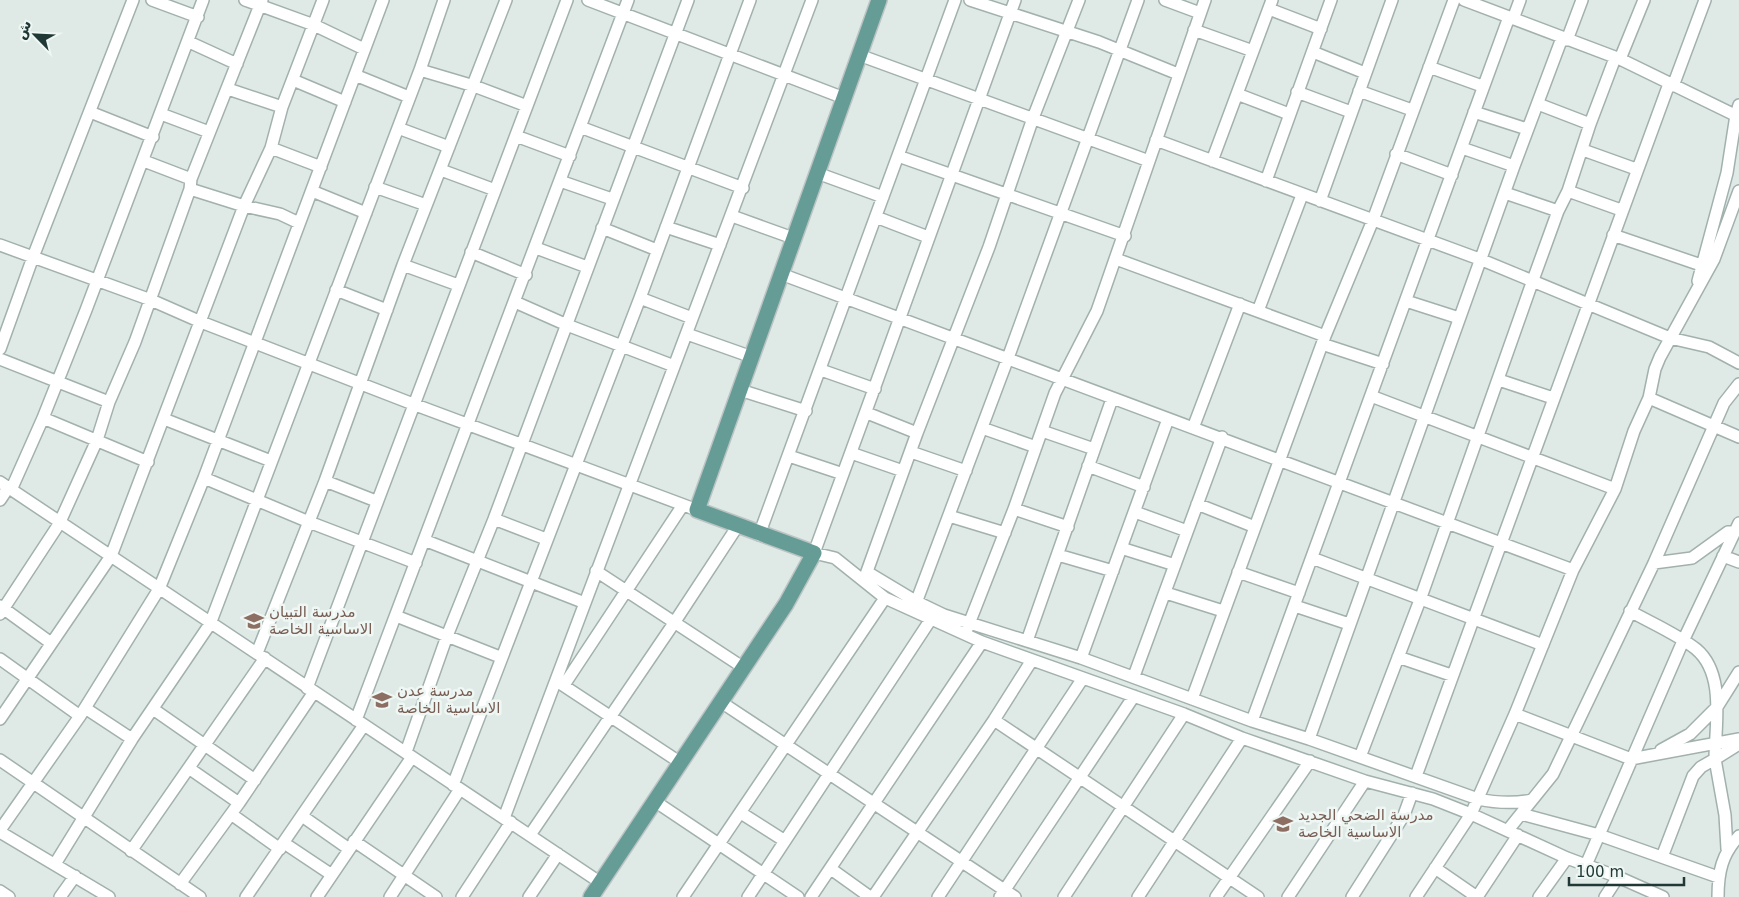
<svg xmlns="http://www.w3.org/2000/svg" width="1739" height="897" viewBox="0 0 1739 897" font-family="'DejaVu Sans',Cairo,sans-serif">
	<rect width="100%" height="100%" fill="#dfeae6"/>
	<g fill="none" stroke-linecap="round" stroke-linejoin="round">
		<defs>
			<path id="minor" d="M152 0 198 17
				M245 0 314 25 364 49
				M588 0 844 98
				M970 0 1099 42 1178 74
				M1015 0C948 184 882 369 814 553L835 558 885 598 982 642 1184 714 1242 738 1365 781 1433 799 1471 814 1567 858 1618 877 1663 897
				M1165 0 1200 13
				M1464 0 1620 59 1739 117
				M1269 9 1321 29
				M1513 19 1520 0
				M1194 30 1253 51
				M1567 40 1582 0
				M189 42 237 64
				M1313 52 1365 73
				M859 55 1149 161
				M1620 59 1644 0
				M1429 67 1482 86
				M420 70 474 86 527 106
				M355 75 409 97
				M293 80 345 102
				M1673 86 1705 0
				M228 89 282 107
				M1359 91 1412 110
				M1297 92 1351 112
				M1237 94 1289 114
				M1538 104 1590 124
				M90 112 153 137
				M1474 112 1527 129
				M161 114 209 132
				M580 127 743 188
				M398 128 449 147
				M516 136 570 156
				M1156 140 1482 260 1670 338 1709 347 1739 363
				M271 148 321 167
				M1462 148 1514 166
				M1583 150 1636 169
				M1396 154 1452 175
				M898 156 1125 236
				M144 161 191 179
				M1212 161 1272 0
				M441 170 495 190
				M817 173 883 197
				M560 181 612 199
				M1266 181 1331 0
				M375 187 426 205
				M190 189 244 206 280 214 299 223
				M312 191 366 213
				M1568 191 1621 210
				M1505 193 1558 211
				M1320 201 1392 0
				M732 216 793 238
				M876 217 928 237
				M666 227 720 245
				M602 228 657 250
				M1613 235 1701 265
				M0 245 151 300 201 322 413 404 697 510
				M536 248 587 267
				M471 252 526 275
				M1116 259 1325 336
				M403 265 458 285
				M781 274 1573 570
				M1698 281 1727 173 1736 115 1739 105
				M336 290 387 310
				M640 298 692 318
				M1406 301 1459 318
				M515 302 567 325 674 366
				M1258 311 1302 195
				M687 334 752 357
				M1322 344 1383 364
				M0 349 33 257 133 0
				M0 359 109 402
				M821 370 875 389
				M1499 380 1553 398
				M740 390 806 411
				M1371 396 1615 489
				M1649 398 1739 437
				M867 413 917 433
				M43 418 148 462
				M164 419 271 461
				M982 428 1036 447
				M1193 428 1240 304
				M1042 431 1094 449
				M911 452 966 471
				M851 453 903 471
				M789 456 843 474
				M1088 466 1144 487
				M204 478 309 522 416 563
				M325 481 376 501
				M0 482 601 883
				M11 490 43 418 86 310 203 0
				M0 500 8 488
				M1197 504 1255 527
				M1014 509 1068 527
				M1135 512 1187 531
				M949 516 1005 533
				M494 519 546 539
				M759 535 955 0
				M424 540 585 603
				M1121 548 1175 565
				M1058 555 1113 571
				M1723 556 1739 562
				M1312 558 1543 645
				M1654 563 1692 558 1728 532 1737 531
				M596 571 744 668
				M867 572 917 602 944 615 1081 658 1252 721 1309 739 1478 799C1497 803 1513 804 1532 800
				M1238 572 1299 593
				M865 577 917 433 989 247 1033 118 1079 0
				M1166 593 1223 611
				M0 606 51 643
				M1295 606 1349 624
				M914 608 1008 358 1138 0
				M1630 611C1651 623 1677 634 1696 649 1726 674 1715 725 1715 759L1701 767 1693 776 1662 857
				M0 614 59 524 97 440 109 402 135 342 190 189 191 179 262 0
				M396 616 500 657
				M967 629 1014 509 1055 393 1097 311 1205 0
				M1027 641 1112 399
				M257 653 325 481 403 265 506 0
				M1398 657 1451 675
				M1081 658 1168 419
				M0 659 80 716
				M1134 676 1222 437
				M558 682 681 763
				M564 685 683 505
				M307 688 567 0
				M1192 699 1325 336 1373 220 1454 0
				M721 702 1015 897
				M85 708 132 739
				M153 709 255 780
				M1515 714 1631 759 1739 739
				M0 719 111 556 244 206 271 148 282 107 323 0
				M356 720 628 0
				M994 720 1258 897
				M1252 721 1509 17
				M1309 739 1514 166 1562 38
				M1661 750 1690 734 1717 707 1739 672
				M406 752 447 636 494 519 688 0
				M1360 757 1420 600 1533 280 1558 211 1568 191 1590 124 1615 58
				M0 760 200 897
				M190 769 239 803
				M1416 776 1669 84
				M453 785 640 298 750 0
				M656 802 798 897
				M741 813 785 841
				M231 814 280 849
				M1521 814 1599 835 1718 877
				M302 816 349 849
				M504 818 812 0
				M0 830 80 716 159 589 204 478 383 0
				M1508 830 1553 774 1654 563 1724 403 1739 384
				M0 832 109 897
				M530 835 674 623 737 527
				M354 841 436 897
				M284 843 332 875
				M1727 849 1725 815 1715 759 1739 744
				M131 851 265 658
				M55 864 132 739 210 624 420 70 444 0
				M1586 865 1683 641 1739 523
				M1435 868 1477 897
				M831 869 870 897
				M180 884 239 803 314 692
				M0 891 9 897
				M60 897 75 876
				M246 897 364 725
				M317 897 412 757
				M390 897 460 789
				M462 897 511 822
				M529 897 558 854
				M683 897 885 598
				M748 897 931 619
				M811 897 982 642
				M873 897 994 720 1032 660
				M938 897 1083 678
				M1000 897 1134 696
				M1064 897 1184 714
				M1138 897 1242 738
				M1216 897 1310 761
				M1288 897 1365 781
				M1352 897 1404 815 1412 793
				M1416 897 1471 814 1515 714 1573 570 1615 489 1634 431 1649 398 1655 369 1660 357 1714 259 1739 191
				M1477 897 1518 835
				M1539 897 1567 858
				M1605 897 1618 877
				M1718 897C1718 872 1722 854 1739 836"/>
			<path id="major" d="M591 897 786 604 814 553 697 510 879 0"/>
		</defs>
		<use href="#minor" stroke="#a2b1ae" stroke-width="14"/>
		<use href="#major" stroke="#bcc4c3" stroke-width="18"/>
		<use href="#minor" stroke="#fff" stroke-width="11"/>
		<use href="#major" stroke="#659d96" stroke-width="15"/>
	</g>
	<defs>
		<symbol id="school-bare" viewBox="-9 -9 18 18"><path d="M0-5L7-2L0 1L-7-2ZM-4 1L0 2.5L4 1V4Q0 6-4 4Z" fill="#8d6e63" stroke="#eff7f4" stroke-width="2.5" paint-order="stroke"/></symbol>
	</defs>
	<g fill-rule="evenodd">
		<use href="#school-bare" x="240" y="607" width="28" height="28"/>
		<use href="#school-bare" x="368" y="686" width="28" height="28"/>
		<use href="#school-bare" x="1269" y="810" width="28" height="28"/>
	</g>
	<g text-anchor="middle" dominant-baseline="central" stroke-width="5" stroke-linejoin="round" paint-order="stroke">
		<g font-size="15" fill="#785e54" stroke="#eff7f4" text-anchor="start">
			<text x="269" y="612">مدرسة التبيان<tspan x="269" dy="17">الاساسية الخاصة</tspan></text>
			<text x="397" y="691">مدرسة عدن<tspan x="397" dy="17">الاساسية الخاصة</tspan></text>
			<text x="1298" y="815">مدرسة الضحي الجديد<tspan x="1298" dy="17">الاساسية الخاصة</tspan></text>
		</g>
	</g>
	<g transform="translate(35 35) rotate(294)" stroke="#eff7f4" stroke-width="4" paint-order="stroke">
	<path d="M0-4L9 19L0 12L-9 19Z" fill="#213936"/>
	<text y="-8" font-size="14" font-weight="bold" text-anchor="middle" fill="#213936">ش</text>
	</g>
	<path d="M1569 877v8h115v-8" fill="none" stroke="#213936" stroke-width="2.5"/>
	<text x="1576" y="877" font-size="15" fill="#213936" stroke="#eff7f4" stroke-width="4" paint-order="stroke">100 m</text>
</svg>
